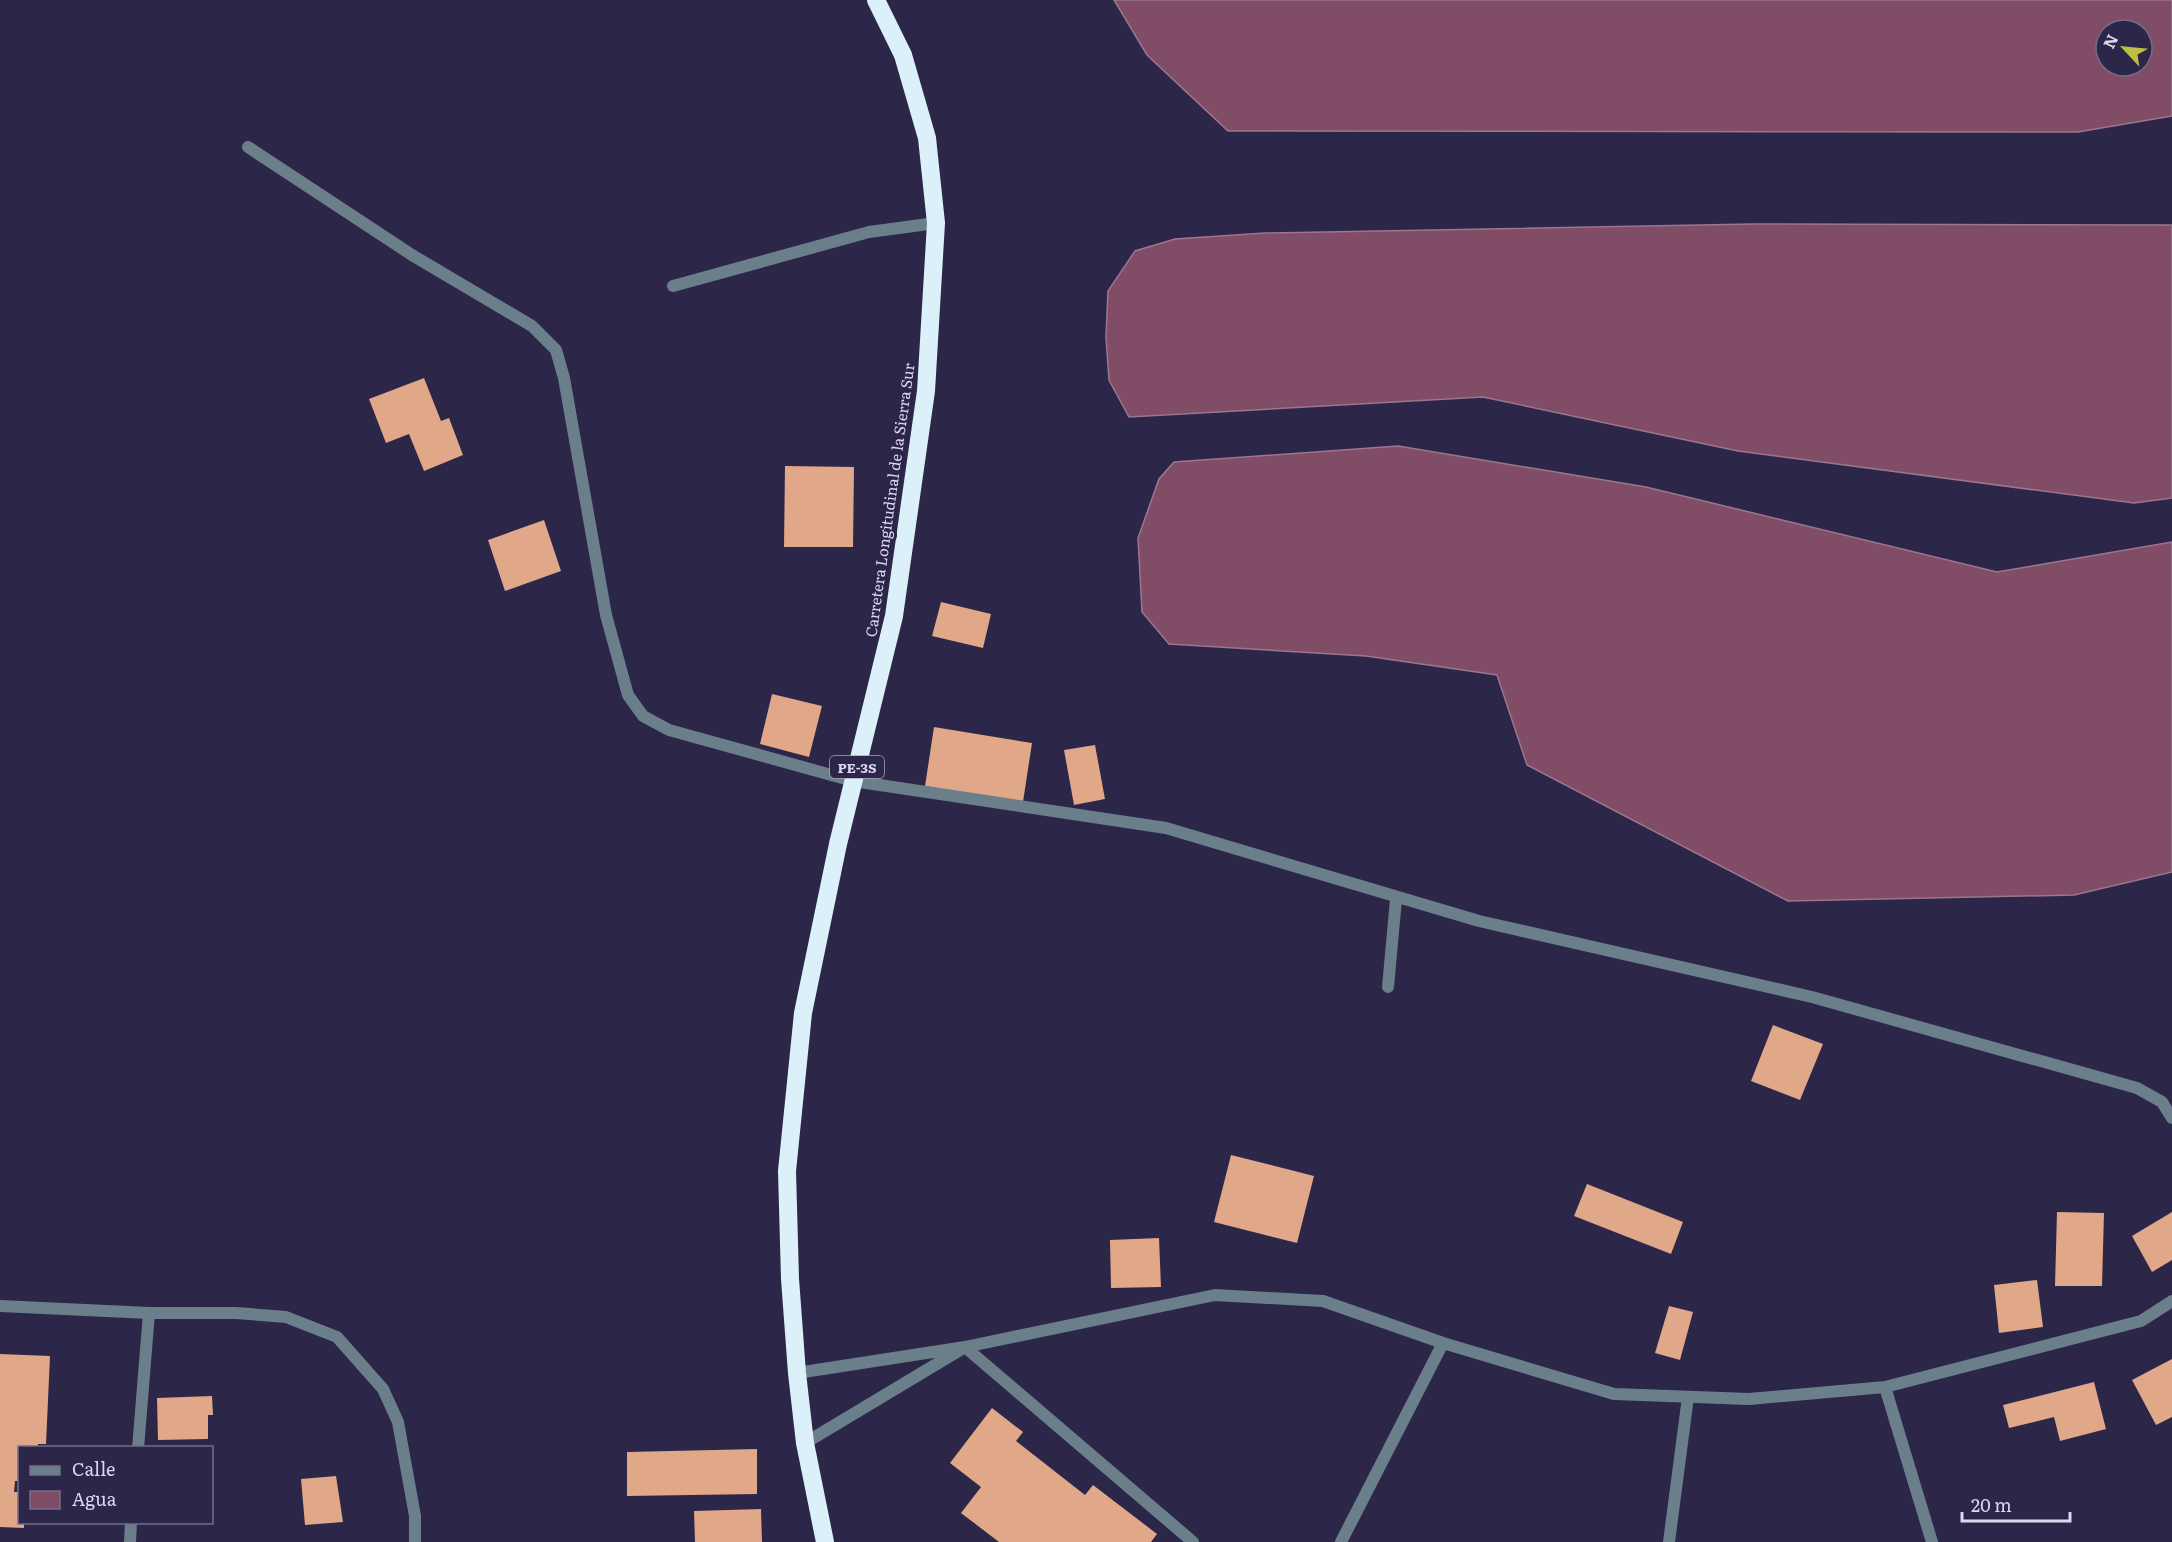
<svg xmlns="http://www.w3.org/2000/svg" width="2172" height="1542" viewBox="0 0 2172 1542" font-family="Literata,serif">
	<rect width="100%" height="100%" fill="#2c2649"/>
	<path fill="#814c66" stroke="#9c768f" stroke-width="1.5" fill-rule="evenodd" d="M1114 0H2172V116L2078 132 1228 131 1147 55ZM2106 30H2142V66H2106Z
		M1753 224 2172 225V498L2134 503 1738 451 1483 397 1129 417 1109 380 1106 337 1108 291 1135 251 1175 239 1265 233Z
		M1398 446 1646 487 1997 572 2172 542V872L2074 895 1788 901 1527 765 1497 675 1366 656 1169 644 1142 612 1138 538 1159 479 1174 462Z"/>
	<path fill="#e0a788" d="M424 378 441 421 449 418 463 455 424 471 409 434 386 443 369 399Z
		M785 466 854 467 853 547H784Z
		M544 520 561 571 505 591 488 540Z
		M941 602 991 614 983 648 932 636Z
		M772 694 822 706 809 757 760 744Z
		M934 727 1032 743 1023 802 925 786Z
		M1095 745 1105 799 1074 805 1064 750Z
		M1773 1025 1823 1044 1800 1100 1751 1081Z
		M1231 1155 1314 1176 1297 1243 1214 1222Z
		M1587 1184 1683 1222 1671 1254 1574 1216Z
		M2057 1212 2104 1213 2102 1286H2055Z
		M2172 1212V1260L2152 1272 2132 1236Z
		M1159 1238 1161 1287 1111 1288 1110 1240Z
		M2037 1280 2043 1327 1999 1333 1994 1285Z
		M1669 1306 1693 1312 1680 1360 1655 1353Z
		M0 1354 50 1356 46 1444H38V1448H20V1481H15L14 1492H20V1522H24V1528L0 1527Z
		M2172 1359V1417L2156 1425 2132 1380Z
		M2094 1382 2106 1429 2060 1441 2054 1417 2009 1428 2003 1405Z
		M212 1396 213 1415H208V1439L158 1440 157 1398Z
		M992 1408 1023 1432 1016 1441 1085 1495 1093 1485 1157 1534 1151 1542H999L961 1513 981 1487 950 1463Z
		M757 1449V1494L627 1496V1452Z
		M336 1476 343 1522 305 1525 301 1479Z
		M761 1509 762 1542H695L694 1511Z"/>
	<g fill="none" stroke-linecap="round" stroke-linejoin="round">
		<path stroke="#6b7f8a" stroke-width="12" d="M673 286 869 232 936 223"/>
		<path stroke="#6b7f8a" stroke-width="12" d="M248 147 412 255 532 326 556 350 564 378 606 615 628 695 643 716 669 730 853 781 1166 828 1479 921 1812 997 2137 1088 2162 1102 2172 1118
			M1388 987 1396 899
			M0 1306 149 1313H236L286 1317 337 1337 383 1389 398 1422 415 1516V1542
			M797 1373 965 1347 1215 1295 1323 1301 1443 1343 1614 1394 1749 1399 1885 1387 2141 1321 2172 1301
			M1885 1387 1932 1542
			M805 1443 965 1347 1193 1542
			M138 1448 149 1313
			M130 1542 131 1522
			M1341 1542 1443 1343
			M1669 1542 1688 1397"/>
		<path stroke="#dcf0fa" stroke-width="18" d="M825 1542 805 1443 797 1373 790 1279 787 1171 803 1013 838 844 894 616 926 391 936 223 927 138 903 55 876 0"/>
	</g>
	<g text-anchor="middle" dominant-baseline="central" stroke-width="6" stroke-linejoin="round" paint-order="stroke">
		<rect fill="#2c2649" stroke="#a6a3be" stroke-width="1.5" x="830" y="756" width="54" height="22" rx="4.5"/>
		<g font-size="14" font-weight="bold" fill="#dad9f0">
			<text x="857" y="767">PE-3S</text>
		</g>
		<g font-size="15" fill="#dad9f0" stroke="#2c2649">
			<text transform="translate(889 500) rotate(-82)">Carretera Longitudinal de la Sierra Sur</text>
		</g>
	</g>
	<rect x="18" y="1446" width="195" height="78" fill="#2c2649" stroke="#726e8c" stroke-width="1.5"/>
	<rect x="30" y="1466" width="30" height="9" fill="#6b7f8a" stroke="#726e8c" stroke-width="1.5"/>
	<text x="72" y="1476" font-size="18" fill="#dad9f0">Calle</text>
	<rect x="30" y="1491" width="30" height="18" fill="#814c66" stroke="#726e8c" stroke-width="1.5"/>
	<text x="72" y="1506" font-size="18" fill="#dad9f0">Agua</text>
	<g transform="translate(2124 48) rotate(296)"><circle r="28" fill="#2c2649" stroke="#726e8c" stroke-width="1.5"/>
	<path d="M0-4.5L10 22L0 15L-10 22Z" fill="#bebf42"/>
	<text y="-9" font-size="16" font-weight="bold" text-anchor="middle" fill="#dad9f0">N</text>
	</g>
	<path d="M1962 1512v9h108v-9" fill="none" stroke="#dad9f0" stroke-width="3"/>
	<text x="1971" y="1512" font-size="18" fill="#dad9f0" stroke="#2c2649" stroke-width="4.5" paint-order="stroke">20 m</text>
</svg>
